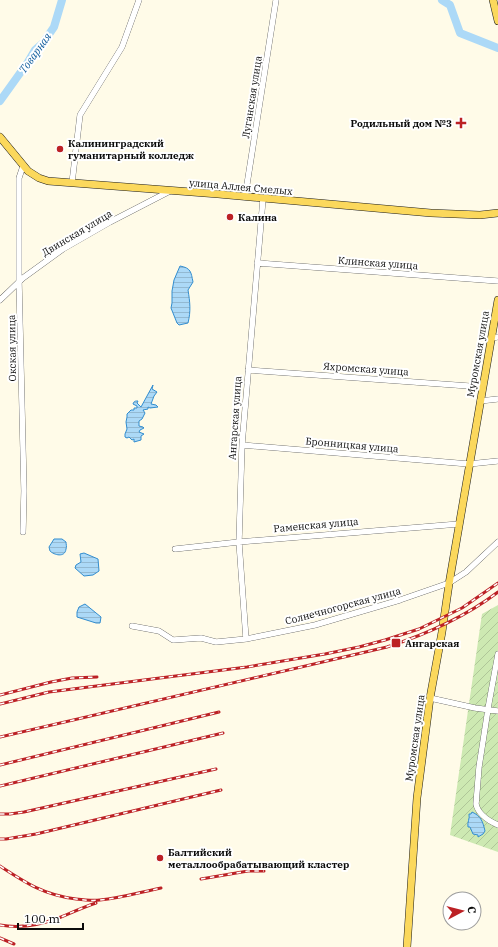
<svg xmlns="http://www.w3.org/2000/svg" width="498" height="947" viewBox="0 0 498 947" font-family="'IBM Plex Serif',serif">
	<defs>
		<pattern id="garden-furrows" width="10" height="10" patternUnits="userSpaceOnUse"><rect width="10" height="10" fill="#cde9b2"/><path d="M-1 1l2-2M0 10L10 0M9 11l2-2" fill="none" stroke="#afc698"/></pattern>
		<pattern id="water-rules" width="6" height="5" patternUnits="userSpaceOnUse"><rect width="6" height="5" fill="#acd9f7"/><path d="M0 2.5h6" fill="none" stroke="#93b9d2"/></pattern>
	</defs>
	<rect width="100%" height="100%" fill="#fffbe8"/>
	<path fill="url(#garden-furrows)" d="M498 605V852L450 835 482 614Z"/>
	<path fill="url(#water-rules)" stroke="#328dcf" d="M180 266C191 268 191 272 193 282L188 290C190 302 191 311 188 323L179 325 177 323 171 308 172 303V291L174 280Z
		M153 385 152 389 157 392 154 396 151 404 156 405 158 407 150 408 148 407V409L143 410 145 413 142 419 139 421V426L143 427 144 428 140 430 139 432 144 434 141 436V440L134 442V439L132 440 129 437 127 438 125 437V434L127 429 126 422 127 417V414L131 410H134V408H137V406L133 404C134 401 135 401 138 401L137 403 141 407Z
		M54 539H62L66 542C66 544 67 547 66 549 65 558 54 555 50 551L49 547Z
		M84 553 98 559 99 571 93 575 84 576 75 568 76 565 81 562 80 554Z
		M85 604 101 617 100 623H96L77 617V612L79 607Z
		M472 812C481 816 483 822 485 831L483 834 478 837V835L473 834 470 827H468C467 822 470 819 469 814H471Z"/>
	<g fill="none" stroke-linecap="round" stroke-linejoin="round">
		<path stroke="#acd9f7" stroke-width="8" d="M442 0 450 5 460 33 498 48
			M0 101 28 62 35 50 43 43 54 27 62 0"/>
		<defs>
			<path id="minor" d="M72 183 80 115 122 47 139 0
				M245 197 276 0
				M257 263 498 281
				M0 300 23 278 63 249 110 222 170 191
				M491 338 498 337
				M248 370 483 387
				M480 401 498 399
				M242 445 469 464 498 461
				M23 532 24 491 19 281V178L23 166
				M175 549 239 542 459 524
				M132 626 159 631 173 640 201 638 216 642 246 639 315 625 400 600 449 583 466 572 498 542
				M246 639 239 542 242 445 263 199
				M498 654 489 703 479 767 476 804C478 814 489 821 498 825
				M430 698 475 708 498 711"/>
			<path id="major" d="M493 0 498 21
				M0 137 28 171 39 178 48 181 218 194 431 213 480 215 498 213
				M407 947 417 798 430 698 442 632 449 584 498 300"/>
		</defs>
		<use href="#minor" stroke="#3e3e3e" stroke-width="6"/>
		<use href="#major" stroke="#1c1c1c" stroke-width="8"/>
		<use href="#minor" stroke="#fff" stroke-width="5.5"/>
		<use href="#major" stroke="#fbd85c" stroke-width="7"/>
		<defs>
			<path id="rail" d="M0 695 51 682 72 678 97 677
				M0 704 49 692 247 667 325 654 359 647 385 640 419 629 462 608 498 583
				M0 737 387 647C427 634 465 617 498 592
				M0 765 219 712
				M0 786 223 733
				M0 814H10L24 812 216 769
				M0 839H6L36 834 221 790
				M0 866C26 883 44 895 76 899 84 900 92 901 100 900 121 898 141 892 161 888
				M201 879 248 871H264
				M0 925C20 929 43 924 61 917 73 912 84 907 96 903
				M0 938 14 944"/>
		</defs>
		<use href="#rail" stroke="#bc2125" stroke-width="3"/>
		<use href="#rail" stroke="#fff" stroke-width="1.5" stroke-dasharray="4.5" stroke-linecap="butt"/>
	</g>
	<g fill="#bc2125" stroke="#fff" stroke-width="1.5">
		<path d="M459 117h4v4h4v4h-4v4h-4v-4h-4v-4h4z"/>
		<circle cx="60" cy="149" r="4"/>
		<circle cx="230" cy="217" r="4"/>
		<rect x="391" y="638" width="10" height="10" rx="2"/>
		<circle cx="160" cy="858" r="4"/>
	</g>
	<g text-anchor="middle" dominant-baseline="central" stroke-width="4" stroke-linejoin="round" paint-order="stroke">
		<g font-size="10" fill="#0b0b0b" stroke="#fff">
			<text transform="translate(252 97) rotate(-81)">Луганская улица</text>
			<text transform="translate(241 187) rotate(5)">улица Аллея Смелых</text>
			<text transform="translate(77 233) rotate(-31)">Двинская улица</text>
			<text transform="translate(378 263) rotate(4)">Клинская улица</text>
			<text transform="translate(12 348) rotate(-91)">Окская улица</text>
			<text transform="translate(478 354) rotate(-80)">Муромская улица</text>
			<text transform="translate(366 369) rotate(4)">Яхромская улица</text>
			<text transform="translate(235 418) rotate(-86)">Ангарская улица</text>
			<text transform="translate(352 445) rotate(5)">Бронницкая улица</text>
			<text transform="translate(316 525) rotate(-5)">Раменская улица</text>
			<text transform="translate(343 606) rotate(-15)">Солнечногорская улица</text>
			<text transform="translate(415 738) rotate(-82)">Муромская улица</text>
		</g>
		<g font-size="10" font-weight="bold" fill="#0b0b0b" stroke="#fff" text-anchor="start">
			<text x="452" y="123" text-anchor="end">Родильный дом №3</text>
			<text x="68" y="143">Калининградский<tspan x="68" dy="12">гуманитарный колледж</tspan></text>
			<text x="238" y="217">Калина</text>
			<text x="405" y="643">Ангарская</text>
			<text x="168" y="852">Балтийский<tspan x="168" dy="12">металлообрабатывающий кластер</tspan></text>
		</g>
		<g font-size="11" font-style="italic" fill="#135e9d" stroke="#fff">
			<text transform="translate(35 53) rotate(-54)">Товарная</text>
		</g>
	</g>
	<g transform="translate(462 911) rotate(83)"><circle r="19" fill="#ffffff" stroke="#9d9d9d"/>
	<path d="M0-3L7 15L0 10L-7 15Z" fill="#bc2125"/>
	<text y="-6" font-size="11" font-weight="bold" text-anchor="middle" fill="#0b0b0b">С</text>
	</g>
	<path d="M18 923v6h65v-6" fill="none" stroke="#0b0b0b" stroke-width="2"/>
	<text x="24" y="923" font-size="12" fill="#0b0b0b" stroke="#ffffff" stroke-width="3" paint-order="stroke">100 m</text>
</svg>
